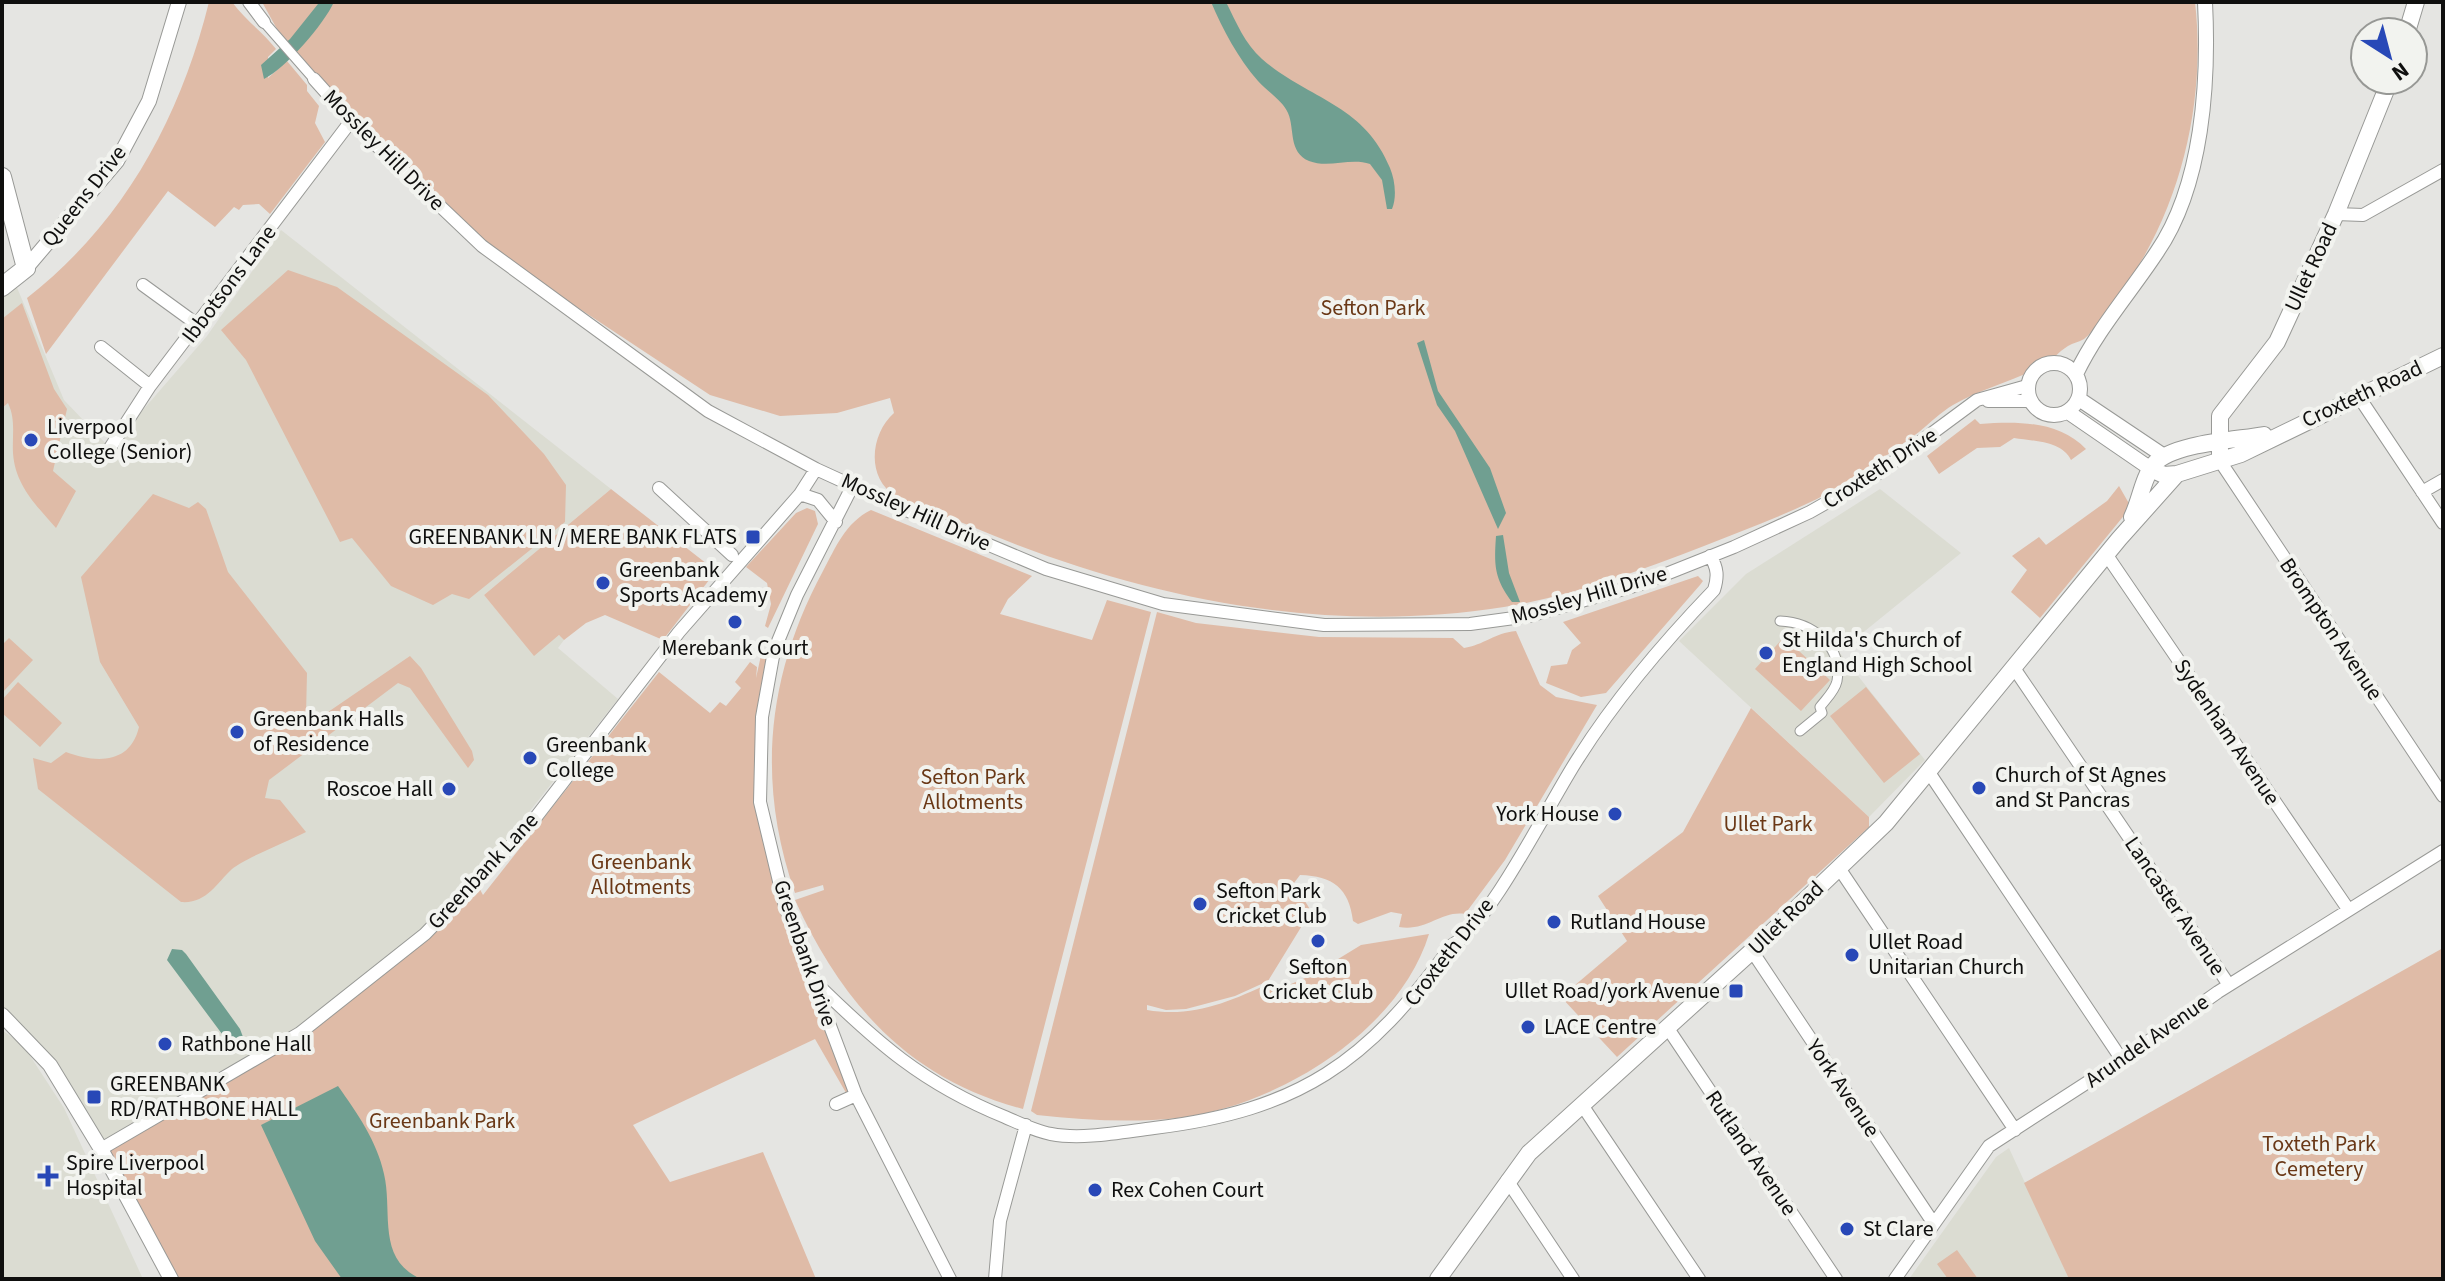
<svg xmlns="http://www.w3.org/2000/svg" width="2445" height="1281" viewBox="0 0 2445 1281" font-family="'Source Sans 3',sans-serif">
	<rect width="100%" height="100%" fill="#e5e5e2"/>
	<path fill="#dbdcd2" d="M281 230 611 489 484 595 534 655 559 635 564 640 558 648 618 699 526 816V830L477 885 300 1033 101 1149 50 1065 2 1015V287L13 278 64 400 110 448 207 336Z
		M1880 489 1961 553 1839 652 1925 760 1869 817 1679 641 1746 574Z
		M2 1030 23 1045 64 1108 143 1279H2Z
		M2009 1148 2069 1279H1909L1996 1157Z"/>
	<path fill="#dfbba7" d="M209 2H232C246 21 262 31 276 49L268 57V78L287 61 307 85V91L319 106 315 123 325 142 270 214 259 204 243 205 239 210 234 207 215 227 168 191 46 354 27 298C123 223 180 119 209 2Z
		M262 2H2195C2207 107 2178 222 2111 305 2103 316 2094 331 2084 339 2079 342 2073 343 2068 346 2058 352 2051 362 2041 367 2012 381 1981 389 1953 405 1941 412 1930 423 1919 432 1886 456 1853 480 1817 499 1780 517 1742 531 1704 546 1639 571 1573 596 1504 607 1321 636 1137 597 968 525 945 516 918 508 896 496 865 478 871 433 894 413L890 398 837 413 780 416 710 395 495 253 369 134 277 29Z
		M288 270 337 287 488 395 544 454 566 485 565 522 469 599 452 594 433 605 391 586 352 538 340 542 246 360 221 330Z
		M22 303 54 389 67 409 53 471 76 491 56 528C36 505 15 485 13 453 12 435 16 420 8 403L2 408V319Z
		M1975 419 1980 424C2018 421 2059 421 2086 449L2071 460C2062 441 2033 441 2014 438L2000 447 1977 448 1939 474 1927 456Z
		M2119 486 2131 507 2040 618 2011 592 2027 570 2012 556 2039 537 2046 545 2107 501Z
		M611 489 716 571 663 640 605 615 586 623 564 640 559 635 534 656 484 595Z
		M153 494 189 508 198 502 206 509 228 572 307 673 306 715 312 723 410 656 421 668 472 751 474 760 468 768 410 688 398 683 269 780 265 798 280 800 306 832C287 842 245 858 232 869 216 884 206 904 181 902L38 789 33 758 51 763 66 752C95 763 130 765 139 727L100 662 81 577Z
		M807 508 815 511 818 524 768 628 765 626 771 604 767 583 746 567 796 513Z
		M871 510 1032 576 1008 599 1000 614 1092 640 1107 600 1151 612 1023 1109C909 1079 842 1004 795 900L824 890 823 885 795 893C756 781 767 675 823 571 836 547 845 523 871 510Z
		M1698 576 1703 581 1700 585 1606 693 1581 697 1546 683 1551 666 1567 664 1572 650 1581 643 1563 622Z
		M1157 612 1196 623 1319 637 1453 638 1464 648C1484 645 1494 633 1516 631L1540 685 1556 697 1597 705 1505 860 1465 914C1442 910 1426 932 1399 927L1402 914 1391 912 1358 924 1353 921C1349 888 1333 876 1300 875L1294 883 1311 911 1268 981 1235 996 1186 1009 1166 1010 1147 1005V1010C1192 1018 1229 1002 1270 983L1277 990 1312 975 1361 945 1429 934C1399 1032 1277 1106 1178 1118 1131 1123 1084 1120 1037 1115L1031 1111Z
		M1784 637 1830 680 1801 711 1755 669Z
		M9 638 33 660 2 693V645Z
		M762 651H774L762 717 760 802 776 867 856 1095 849 1098 815 1039 633 1125 670 1182 763 1152 816 1279H171L101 1149 300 1033 477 884 483 895 659 672 710 713 720 702 726 706 741 688 735 682 750 662 757 667 756 678Z
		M18 682 62 723 40 747 2 713V700Z
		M1866 687 1920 754 1884 783 1830 716Z
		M1751 708 1869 817V827L1617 1057 1561 997 1627 941 1598 896 1683 832Z
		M2443 948V1279H2069L2024 1183Z
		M1957 1250 1978 1279H1948L1937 1264Z"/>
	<path fill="#709f91" d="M316 2H334C324 24 286 68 264 79L261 65 290 39 318 4Z
		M1211 2H1226C1236 22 1245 44 1262 59 1308 99 1364 104 1390 168 1395 180 1397 197 1392 209H1387L1382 180 1370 164C1350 157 1329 169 1309 161 1288 152 1295 129 1288 113 1283 101 1267 91 1258 81 1238 58 1223 30 1211 2Z
		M1424 340 1438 391 1490 468 1506 513 1498 529 1455 431 1437 405 1417 343Z
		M1503 535 1509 573 1520 602H1512C1494 578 1494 565 1496 536Z
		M172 949 182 950 186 954 240 1029 243 1037 231 1044 225 1038 167 960Z
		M338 1086C357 1113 377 1141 384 1174 393 1212 376 1259 421 1279H342L315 1241 261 1125Z"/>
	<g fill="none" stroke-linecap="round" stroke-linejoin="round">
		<defs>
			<path id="pedestrian" d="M264 22 314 79
				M1780 621C1811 622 1843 645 1837 681 1835 691 1826 699 1820 707L1822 713 1800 731"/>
			<path id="minor" d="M249 2 264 22
				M314 79 357 127 482 246 708 411 816 469 899 507 1046 569 1163 604 1324 625 1470 624 1529 616 1641 584 1734 547 1810 512 1877 474 1977 400 2027 386
				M2336 214 2363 215 2443 170
				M143 285 198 325
				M101 347 150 386
				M2359 397 2443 523
				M1988 401H2030
				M110 448 150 386 351 121
				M2220 461 2443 796
				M853 485 797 595 774 651 762 717 760 802 785 906 856 1095 950 1279
				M659 488 732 555
				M2422 492 2443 480
				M800 494 818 500 836 522
				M2106 554 2348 909
				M2014 668 2229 985
				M1928 771 2122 1060
				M1839 868 2015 1130
				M1752 951 1934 1224
				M814 981C876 1042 923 1084 1005 1117 1019 1123 1035 1131 1051 1134 1082 1140 1122 1132 1154 1128 1300 1110 1367 1063 1452 945 1491 923 1551 799 1579 757 1617 697 1664 642 1714 590 1718 577 1718 568 1710 556
				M1667 1027 1836 1279
				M836 1104 856 1095
				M1582 1105 1699 1279
				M101 1149 300 1033 425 934 526 830 679 632 800 494 816 469
				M1507 1180 1573 1279
				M995 1279 1000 1221 1026 1125
				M1895 1279 1989 1146 2122 1060 2218 992 2443 851"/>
			<path id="tertiary" d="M26 268 117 161 149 101 179 2
				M2028 389a26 26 0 1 1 52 0a26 26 0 1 1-52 0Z
				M2076 374C2097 330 2130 293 2157 252 2203 185 2209 81 2205 2
				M2079 399 2164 456
				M2068 412 2151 469
				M2 1015 50 1065 101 1149 171 1279"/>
			<path id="secondary" d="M2407 32 2416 2
				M2220 461V416L2277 342 2336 214 2390 80
				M2151 469 2164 475 2177 474 2241 454 2443 356
				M2132 517C2140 501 2143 477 2154 464 2173 443 2237 440 2264 435
				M1438 1279 1529 1153 1752 951 1886 823 2119 539 2177 474"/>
			<path id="primary" d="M2 177 26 268 2 287"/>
		</defs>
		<use href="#pedestrian" stroke="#989996" stroke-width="11"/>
		<use href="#minor" stroke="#989996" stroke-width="14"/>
		<use href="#tertiary" stroke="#989996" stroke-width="16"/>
		<use href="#secondary" stroke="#989996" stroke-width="18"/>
		<use href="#primary" stroke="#989996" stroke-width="20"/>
		<use href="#pedestrian" stroke="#fff" stroke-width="9"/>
		<use href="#minor" stroke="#fff" stroke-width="12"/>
		<use href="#tertiary" stroke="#fff" stroke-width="14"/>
		<use href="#secondary" stroke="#fff" stroke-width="16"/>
		<use href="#primary" stroke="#fff" stroke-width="18"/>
	</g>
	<g fill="#2848b7" stroke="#f2f3ef" stroke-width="3">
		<circle cx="31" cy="440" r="8"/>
		<rect x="745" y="529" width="16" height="16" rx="4"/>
		<circle cx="603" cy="583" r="8"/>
		<circle cx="735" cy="622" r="8"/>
		<circle cx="1766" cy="653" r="8"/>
		<circle cx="237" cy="732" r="8"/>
		<circle cx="530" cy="758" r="8"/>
		<circle cx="1979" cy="788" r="8"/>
		<circle cx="449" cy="789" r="8"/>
		<circle cx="1615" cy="814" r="8"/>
		<circle cx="1200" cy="904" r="8"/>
		<circle cx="1554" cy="922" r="8"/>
		<circle cx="1318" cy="941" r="8"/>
		<circle cx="1852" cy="955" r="8"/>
		<rect x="1728" y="983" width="16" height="16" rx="4"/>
		<circle cx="1528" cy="1027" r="8"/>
		<circle cx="165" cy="1044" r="8"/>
		<rect x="86" y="1089" width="16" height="16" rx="4"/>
		<path d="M44 1164h8v8h8v8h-8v8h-8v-8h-8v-8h8z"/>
		<circle cx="1095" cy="1190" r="8"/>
		<circle cx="1847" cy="1229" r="8"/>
	</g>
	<g text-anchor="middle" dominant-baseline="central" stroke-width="8" stroke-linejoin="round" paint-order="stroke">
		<g font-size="22" fill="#0f0f0e" stroke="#f2f3ef">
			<text transform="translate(384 150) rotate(45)">Mossley Hill Drive</text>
			<text transform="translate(84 196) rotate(-52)">Queens Drive</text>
			<text transform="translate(2311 267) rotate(-65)">Ullet Road</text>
			<text transform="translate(229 284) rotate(-53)">Ibbotsons Lane</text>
			<text transform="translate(2362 394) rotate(-25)">Croxteth Road</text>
			<text transform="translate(1880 468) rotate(-33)">Croxteth Drive</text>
			<text transform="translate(916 512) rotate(24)">Mossley Hill Drive</text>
			<text transform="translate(1589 595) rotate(-16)">Mossley Hill Drive</text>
			<text transform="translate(2331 629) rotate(56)">Brompton Avenue</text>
			<text transform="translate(2227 732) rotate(56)">Sydenham Avenue</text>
			<text transform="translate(483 871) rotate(-47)">Greenbank Lane</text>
			<text transform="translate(2175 906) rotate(56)">Lancaster Avenue</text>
			<text transform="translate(1786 918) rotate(-44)">Ullet Road</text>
			<text transform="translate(1449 952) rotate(-52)">Croxteth Drive</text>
			<text transform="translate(805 953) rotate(71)">Greenbank Drive</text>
			<text transform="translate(2147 1041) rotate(-35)">Arundel Avenue</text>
			<text transform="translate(1843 1088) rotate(56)">York Avenue</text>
			<text transform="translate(1751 1153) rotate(56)">Rutland Avenue</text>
		</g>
		<g font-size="22" fill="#6a3816" stroke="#f2f3ef">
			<text x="1373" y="308">Sefton Park</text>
			<text x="973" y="777">Sefton Park<tspan x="973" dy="25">Allotments</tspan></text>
			<text x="1768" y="824">Ullet Park</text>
			<text x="641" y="862">Greenbank<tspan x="641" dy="25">Allotments</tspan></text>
			<text x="442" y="1121">Greenbank Park</text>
			<text x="2319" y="1144">Toxteth Park<tspan x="2319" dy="25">Cemetery</tspan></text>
		</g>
		<g font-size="22" fill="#0f0f0e" stroke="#f2f3ef" text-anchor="start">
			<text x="47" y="427">Liverpool<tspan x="47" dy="25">College (Senior)</tspan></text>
			<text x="737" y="537" text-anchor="end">GREENBANK LN / MERE BANK FLATS</text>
			<text x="619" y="570">Greenbank<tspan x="619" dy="25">Sports Academy</tspan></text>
			<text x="1782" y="640">St Hilda's Church of<tspan x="1782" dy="25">England High School</tspan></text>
			<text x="735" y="648" text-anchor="middle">Merebank Court</text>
			<text x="253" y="719">Greenbank Halls<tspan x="253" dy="25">of Residence</tspan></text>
			<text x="546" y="745">Greenbank<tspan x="546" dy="25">College</tspan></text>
			<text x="1995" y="775">Church of St Agnes<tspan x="1995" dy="25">and St Pancras</tspan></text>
			<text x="433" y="789" text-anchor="end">Roscoe Hall</text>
			<text x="1599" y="814" text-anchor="end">York House</text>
			<text x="1216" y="891">Sefton Park<tspan x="1216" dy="25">Cricket Club</tspan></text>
			<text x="1570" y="922">Rutland House</text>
			<text x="1868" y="942">Ullet Road<tspan x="1868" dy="25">Unitarian Church</tspan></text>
			<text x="1318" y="967" text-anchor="middle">Sefton<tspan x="1318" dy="25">Cricket Club</tspan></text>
			<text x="1720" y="991" text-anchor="end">Ullet Road/york Avenue</text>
			<text x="1544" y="1027">LACE Centre</text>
			<text x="181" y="1044">Rathbone Hall</text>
			<text x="110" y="1084">GREENBANK<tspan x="110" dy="25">RD/RATHBONE HALL</tspan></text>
			<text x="66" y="1163">Spire Liverpool<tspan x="66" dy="25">Hospital</tspan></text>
			<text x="1111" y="1190">Rex Cohen Court</text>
			<text x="1863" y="1229">St Clare</text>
		</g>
	</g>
	<rect width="2445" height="1281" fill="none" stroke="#0f0f0e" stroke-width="8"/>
	<g transform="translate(2389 56) rotate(144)"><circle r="38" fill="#f2f3ef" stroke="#979895" stroke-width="2"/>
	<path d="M0-6L14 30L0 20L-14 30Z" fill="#2848b7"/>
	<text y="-12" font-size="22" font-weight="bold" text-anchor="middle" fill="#0f0f0e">N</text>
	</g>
</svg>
